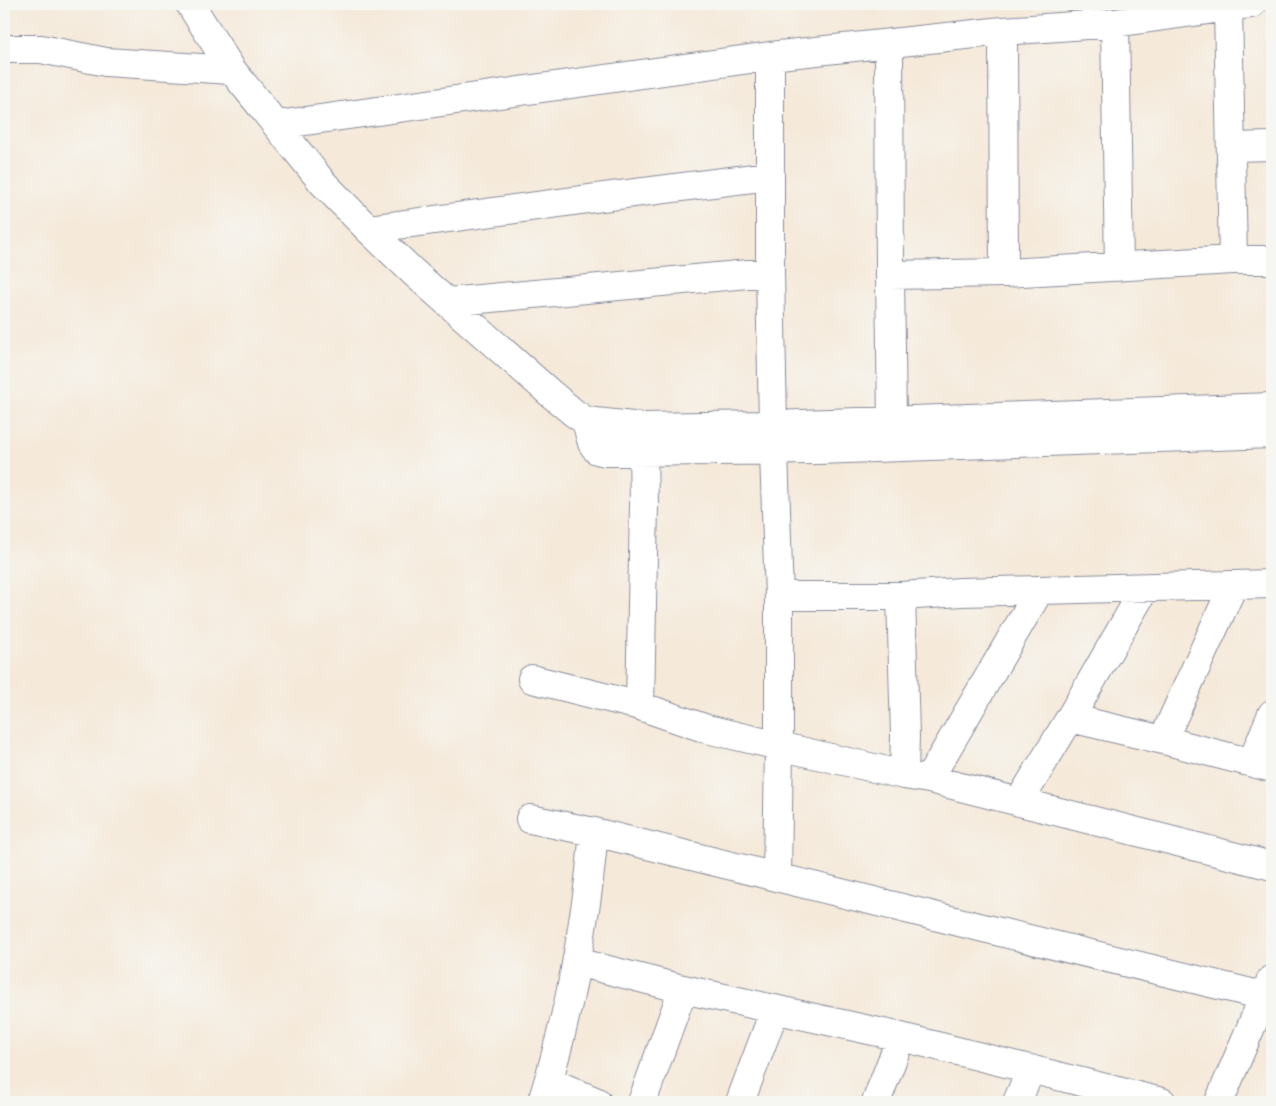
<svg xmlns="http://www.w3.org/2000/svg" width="1276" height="1106" viewBox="0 0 1276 1106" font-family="'Patrick Hand',sans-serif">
	<rect width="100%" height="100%" fill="#f6f6f2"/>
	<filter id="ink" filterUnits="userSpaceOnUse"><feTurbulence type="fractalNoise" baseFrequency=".02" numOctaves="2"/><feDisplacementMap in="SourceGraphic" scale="10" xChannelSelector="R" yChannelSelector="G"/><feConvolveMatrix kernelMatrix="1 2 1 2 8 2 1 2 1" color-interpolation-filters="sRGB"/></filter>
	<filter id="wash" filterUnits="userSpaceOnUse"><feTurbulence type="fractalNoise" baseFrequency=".0096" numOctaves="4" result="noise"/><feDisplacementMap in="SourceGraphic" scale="20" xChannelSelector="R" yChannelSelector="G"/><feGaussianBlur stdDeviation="1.12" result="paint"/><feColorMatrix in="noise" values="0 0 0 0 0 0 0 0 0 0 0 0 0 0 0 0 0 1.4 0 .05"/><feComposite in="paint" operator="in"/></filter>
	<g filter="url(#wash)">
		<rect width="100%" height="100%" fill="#f5e9d9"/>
	</g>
	<g filter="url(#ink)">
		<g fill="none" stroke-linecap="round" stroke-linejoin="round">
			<defs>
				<path id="minor" d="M190 4 232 70 323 183 368 229 413 272 550 393 574 413 586 421 642 427 773 425 1272 407
					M1228 7 1233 260
					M1115 23 1119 267
					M1003 31 1004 273
					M889 44 890 275 892 421
					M4 50 9 49H41L106 62 232 70
					M770 56V272L773 425 779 596V746L777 877
					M277 125 770 56 1003 31 1115 23 1251 4
					M1232 147 1272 146
					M368 229 603 197 770 176
					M890 275 1004 273 1233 260H1272
					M448 302 770 272
					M586 421 592 443 597 450 605 452 818 450 1272 434
					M779 596H901L961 592 1272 584
					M901 596 905 735 904 775
					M532 679 640 706 707 729 779 746 904 775 929 779 1272 866
					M640 706 644 504 643 452
					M1070 718 1163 740 1272 768
					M1163 740 1233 586
					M1252 762 1272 714
					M929 779 1039 591
					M1019 802 1070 718 1145 588
					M530 819 594 832 971 925 1272 998
					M577 962 683 989 901 1037 1162 1102
					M549 1081 597 1102
					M542 1102C561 1041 575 979 584 915 589 888 591 860 594 832
					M642 1102 683 989
					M740 1102 775 1009
					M876 1102 901 1037
					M1017 1102 1031 1069
					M1219 1102 1271 980"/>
			</defs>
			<use href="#minor" stroke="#888c9c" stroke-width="30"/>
			<use href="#minor" stroke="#fff" stroke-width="28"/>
		</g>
	</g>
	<rect width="1276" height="1106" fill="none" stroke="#f6f6f2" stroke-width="20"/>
</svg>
